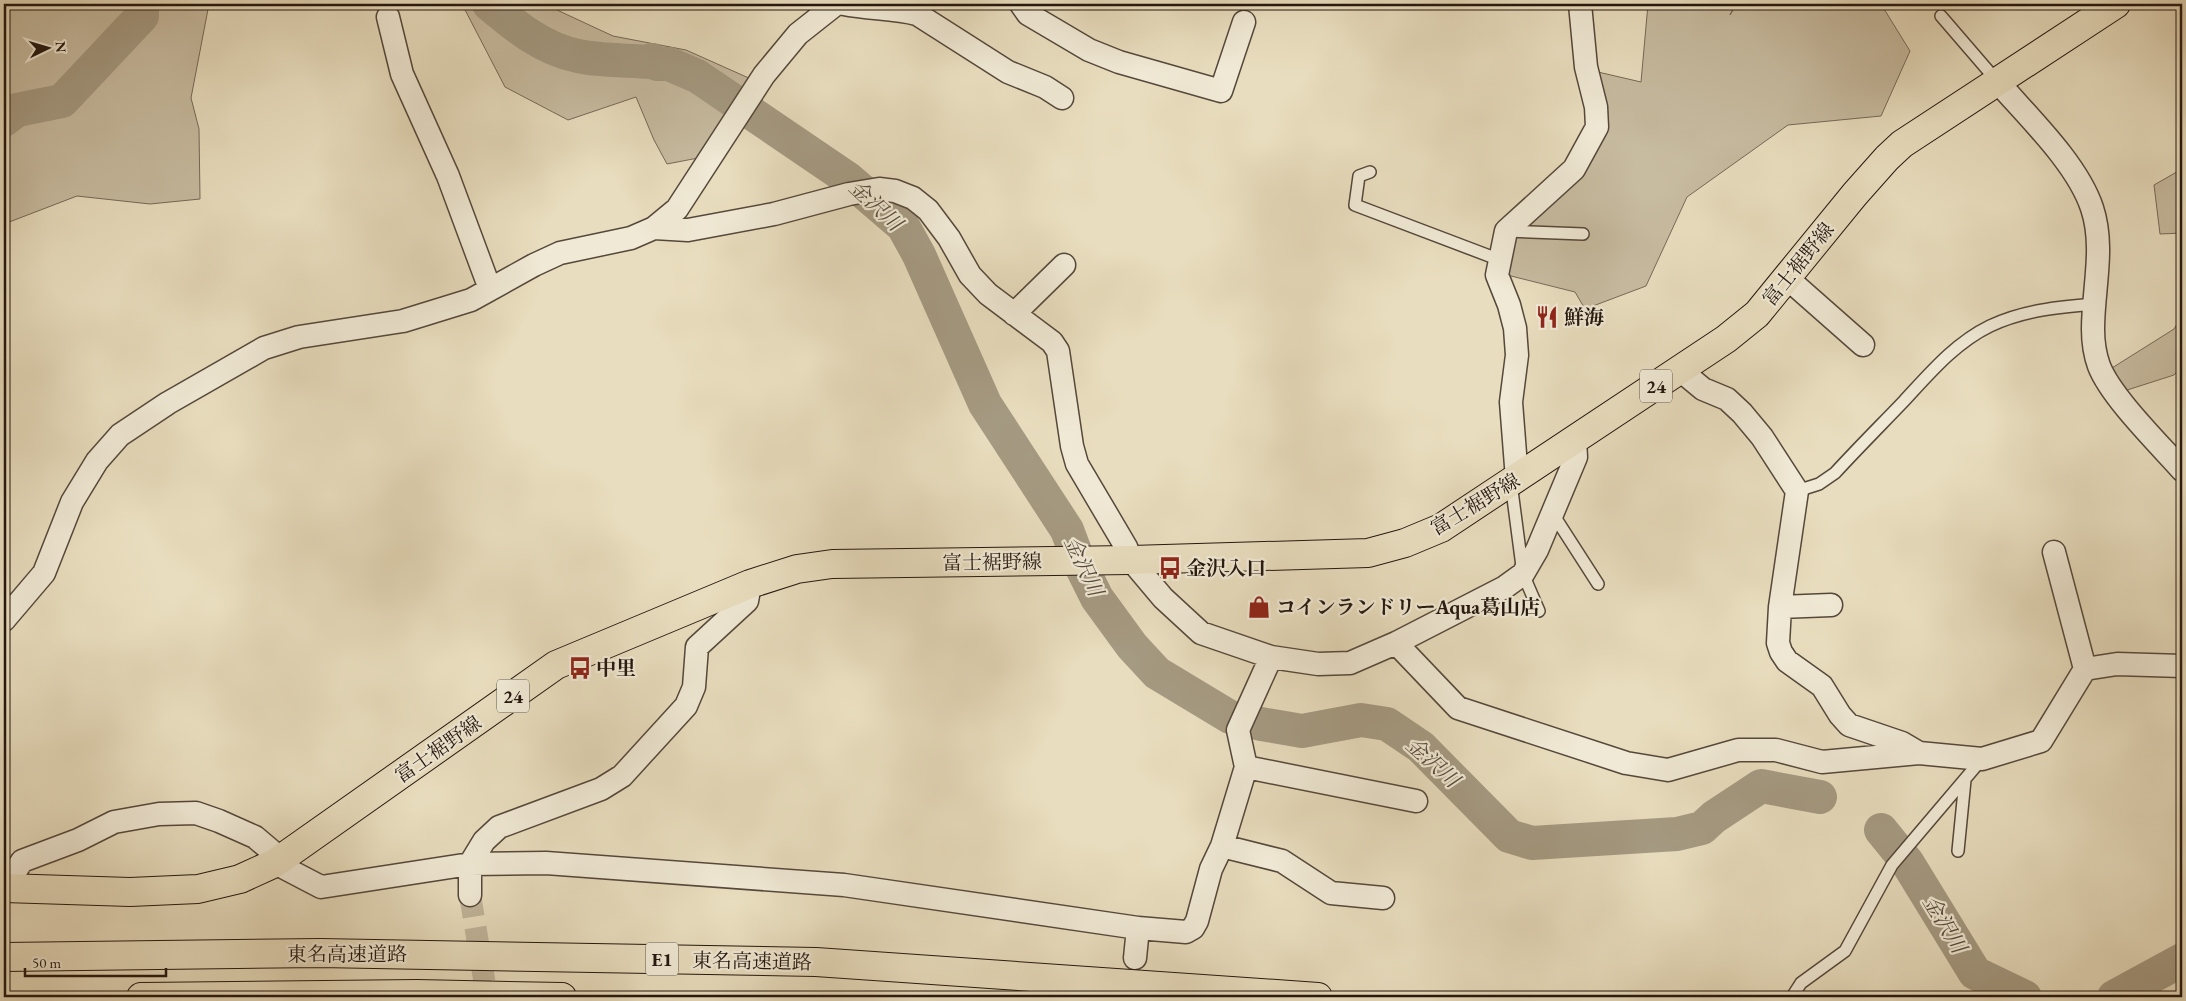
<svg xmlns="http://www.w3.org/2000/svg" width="2186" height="1001" viewBox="0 0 2186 1001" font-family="'EB Garamond','Noto Serif JP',serif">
	<rect width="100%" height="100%" fill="#e8ddbe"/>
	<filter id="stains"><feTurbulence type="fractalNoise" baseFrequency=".004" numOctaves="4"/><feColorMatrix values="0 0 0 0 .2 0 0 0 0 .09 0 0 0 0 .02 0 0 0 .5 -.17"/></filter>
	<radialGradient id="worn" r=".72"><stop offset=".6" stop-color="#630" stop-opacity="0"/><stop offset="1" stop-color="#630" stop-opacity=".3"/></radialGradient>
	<path fill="#c7bba0" stroke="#766958" d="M4 4H209L191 98 199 129 200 199 150 204 77 196 4 224Z
		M462 4H553L557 10 613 36 686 50 751 79 698 158 667 164 654 140 636 97 568 120 505 87Z
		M1648 4H1735L1730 15 1737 4H1881L1910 51 1881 116 1788 125 1687 197 1646 286 1585 309 1575 292 1503 274 1512 237 1604 132 1598 72 1641 82Z
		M2182 169V233L2160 234 2154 185Z
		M2182 316V366L2174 375 2121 392 2112 368 2174 329Z"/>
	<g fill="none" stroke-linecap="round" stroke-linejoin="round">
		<path stroke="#a59a82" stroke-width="34" d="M489 4C515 26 543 49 578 56 601 61 627 60 651 62L652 60 657 64H669L697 76 847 178 903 226 919 255 985 404 1067 530 1079 562 1097 598 1132 646 1157 673 1230 717 1261 724 1302 731 1361 720 1387 724 1421 747 1509 836 1532 843 1677 834 1702 828 1714 817 1761 786 1820 797
			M4 120 17 110 62 101 142 16V4
			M1881 830 1907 862 1975 973 2025 997
			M2114 997 2182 960"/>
		<path stroke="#c1b59b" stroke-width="22" stroke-dasharray="22 11" stroke-linecap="butt" d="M470 895 487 997"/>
		<defs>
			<path id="service" d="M1941 16 1997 81
				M1370 172 1359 176 1355 205 1500 260
				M1508 231 1583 234
				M1511 483 1523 574 1539 611
				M1797 491 1819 484 1835 473C1857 449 1881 425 1904 401 1930 373 1955 343 1990 326 2024 310 2059 307 2095 304
				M1553 514 1598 584
				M1958 851 1965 780
				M1792 997 1801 983 1845 951 1892 865 1982 759"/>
			<path id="minor" d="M844 4C869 9 893 8 917 14L1008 72 1045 87 1062 98
				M1021 4 1028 14 1089 50 1119 62 1221 91 1244 22
				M388 17 402 74 448 176 490 289
				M1997 81C2028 117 2077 163 2092 208 2105 247 2093 289 2093 329 2093 341 2095 355 2099 366 2111 397 2159 444 2182 470
				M654 228 688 230 774 214 849 194 879 189 895 191 913 198 928 210 949 238 970 275 988 294 1052 342 1058 351 1072 446 1077 464 1126 547 1131 560 1163 598 1201 633 1271 657 1318 664 1350 663 1396 643 1505 587 1523 574 1537 550 1576 457 1575 441
				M1787 278 1863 345
				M1014 314 1064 265
				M1680 370 1703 389 1727 399 1742 413 1762 437 1797 491 1780 607 1778 643 1781 652 1787 661 1822 686 1840 715 1849 725 1902 743 1919 753
				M1517 479 1511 402 1517 355 1515 328 1509 305 1497 275 1506 231 1574 169 1597 127 1596 107 1586 67 1580 4
				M2054 552 2085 669
				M1780 607 1831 605
				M4 620 44 573 72 502 97 461 120 435 168 403 264 348 299 337 403 321 471 300 534 265 560 253 631 238 654 228 677 209 764 75 798 34 836 4
				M1396 643 1458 708 1626 763 1668 770 1738 750H1776L1822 762 1919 753 1982 759 2041 741 2085 669 2117 664 2182 666
				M1246 767 1416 801
				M1222 846 1282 861 1331 893 1383 898
				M275 863 321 887 470 864 546 863 844 885 1138 928 1135 958
				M5 888 22 861 78 840 114 822 159 814 196 813 219 821 255 837 281 859
				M470 895V864L484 841 499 827 601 789 622 776 686 706 694 687 697 647 747 601 750 584
				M1138 928 1186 932 1193 928 1197 921 1211 869 1222 846 1246 767 1238 730 1271 657"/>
			<path id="primary" d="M4 888 130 892 198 889 240 879 275 863 556 665 750 584 797 569 832 564 1131 560 1368 553 1405 543 1441 528 1726 339 1757 314 1855 194 1887 158 1902 144 2116 4"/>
			<path id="motorway" d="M4 957 320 953 816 962 1318 997
				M141 997 417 994 562 997"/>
		</defs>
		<use href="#service" stroke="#55483b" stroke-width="14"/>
		<use href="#minor" stroke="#55483b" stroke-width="25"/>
		<use href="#primary" stroke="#24170f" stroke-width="30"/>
		<use href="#motorway" stroke="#24170f" stroke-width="30"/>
		<use href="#service" stroke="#f0e9d5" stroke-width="11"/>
		<use href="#minor" stroke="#f0e9d5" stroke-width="22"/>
		<use href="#primary" stroke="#e8ddbe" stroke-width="28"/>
		<use href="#motorway" stroke="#e8ddbe" stroke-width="28"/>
	</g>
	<defs>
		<symbol id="restaurant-bare" viewBox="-9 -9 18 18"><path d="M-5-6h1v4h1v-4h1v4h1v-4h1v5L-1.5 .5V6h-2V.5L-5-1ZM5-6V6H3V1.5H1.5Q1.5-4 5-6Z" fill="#8f2418" stroke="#f0e9d5" stroke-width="2.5" paint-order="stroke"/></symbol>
		<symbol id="bus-bare" viewBox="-9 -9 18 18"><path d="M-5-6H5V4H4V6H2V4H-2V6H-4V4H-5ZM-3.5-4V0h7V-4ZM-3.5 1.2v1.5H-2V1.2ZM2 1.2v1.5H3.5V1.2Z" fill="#8f2418" stroke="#f0e9d5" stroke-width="2.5" paint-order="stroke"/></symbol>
		<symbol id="shop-bare" viewBox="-9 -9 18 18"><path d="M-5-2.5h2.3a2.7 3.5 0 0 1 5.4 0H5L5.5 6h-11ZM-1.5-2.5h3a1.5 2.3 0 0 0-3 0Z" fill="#8f2418" stroke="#f0e9d5" stroke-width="2.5" paint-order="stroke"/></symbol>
	</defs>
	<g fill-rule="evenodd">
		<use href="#restaurant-bare" x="1531" y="301" width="32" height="32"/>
		<use href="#bus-bare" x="1154" y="552" width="32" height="32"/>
		<use href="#shop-bare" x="1243" y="591" width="32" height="32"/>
		<use href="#bus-bare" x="564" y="652" width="32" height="32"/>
	</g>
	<g text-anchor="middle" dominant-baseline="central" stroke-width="4.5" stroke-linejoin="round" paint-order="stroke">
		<g fill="#f0e9d5" stroke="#61564a" stroke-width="1">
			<rect x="1640" y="369.5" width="32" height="33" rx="4"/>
			<rect x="497" y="679.5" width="32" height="33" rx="4"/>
			<rect x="646" y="942.5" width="32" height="33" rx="4"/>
		</g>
		<g font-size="19" font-weight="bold" fill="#24170f">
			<text x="1656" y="386">24</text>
			<text x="513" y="696">24</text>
			<text x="662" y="959">E1</text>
		</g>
		<g font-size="20" fill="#24170f" stroke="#f0e9d5">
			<text transform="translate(1798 264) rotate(-51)">富士裾野線</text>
			<text transform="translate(1475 504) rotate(-31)">富士裾野線</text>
			<text transform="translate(992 562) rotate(-1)">富士裾野線</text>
			<text transform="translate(438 749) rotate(-35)">富士裾野線</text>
			<text x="347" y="954">東名高速道路</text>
			<text transform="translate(752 961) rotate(1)">東名高速道路</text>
		</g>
		<g font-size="20" font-weight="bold" fill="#24170f" stroke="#f0e9d5" text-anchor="start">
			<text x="1564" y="317">鮮海</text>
			<text x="1186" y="568">金沢入口</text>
			<text x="1276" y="607">コインランドリーAqua葛山店</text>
			<text x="596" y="668">中里</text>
		</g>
		<g font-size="21" font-style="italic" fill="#584b3d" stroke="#f0e9d5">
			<text transform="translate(876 205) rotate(43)">金沢川</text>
			<text transform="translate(1084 566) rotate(65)">金沢川</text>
			<text transform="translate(1433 762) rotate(42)">金沢川</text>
			<text transform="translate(1945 924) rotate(59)">金沢川</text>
		</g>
	</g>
	<rect width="2186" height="1001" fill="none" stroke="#e8ddbe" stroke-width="20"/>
	<rect x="5" y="5" width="2176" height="991" fill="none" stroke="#24170f" stroke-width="2.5"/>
	<rect x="10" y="10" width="2166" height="981" fill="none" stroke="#24170f"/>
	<g transform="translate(48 48) rotate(85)" stroke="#f0e9d5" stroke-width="4" paint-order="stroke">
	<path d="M0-4L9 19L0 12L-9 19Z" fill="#24170f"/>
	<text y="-8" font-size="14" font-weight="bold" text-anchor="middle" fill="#24170f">N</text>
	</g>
	<path d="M25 968v8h141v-8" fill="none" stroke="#24170f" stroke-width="2.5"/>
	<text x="32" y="968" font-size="15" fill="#24170f" stroke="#f0e9d5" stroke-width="4" paint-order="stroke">50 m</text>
	<rect width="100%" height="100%" filter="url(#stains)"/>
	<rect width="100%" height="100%" fill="url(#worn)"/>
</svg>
